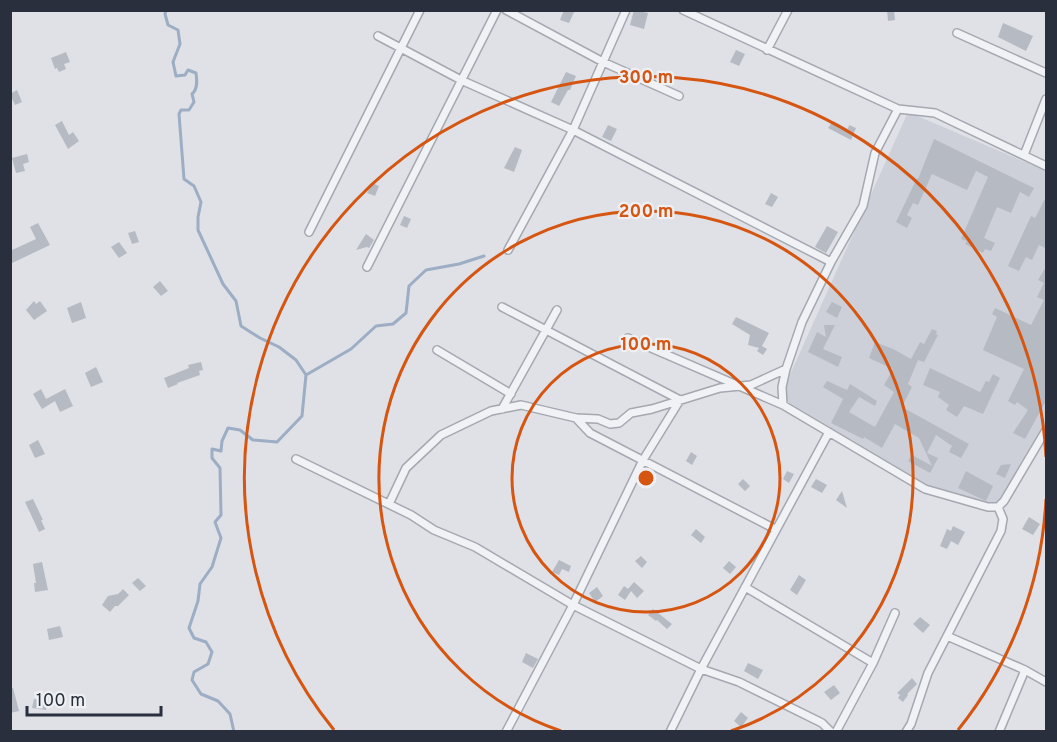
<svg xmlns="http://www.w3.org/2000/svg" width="1057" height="742" viewBox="0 0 1057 742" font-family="Overpass,sans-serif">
	<rect width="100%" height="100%" fill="#dfe1e7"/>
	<path fill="#cdd0d8" d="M908 112 1046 171V424L996 505 931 487 780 397Z"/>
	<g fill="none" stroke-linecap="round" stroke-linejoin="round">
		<path stroke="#9cadc4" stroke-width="3" d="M166 10 165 14 168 25 178 30 180 44 173 62 176 76 185 75 188 70 196 73C197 80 198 89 192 94L194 102 189 110H181L179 114 184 179 194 186 201 202 198 217V230L223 284 236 301 241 326 260 338 279 347 296 360 306 375 302 416 277 442 253 440 240 430 228 428 222 441 221 451 212 449V458L220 468 221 515 215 522 221 538 212 567 200 584 198 601 189 628 194 638 206 642 212 652 208 664 194 672 192 680 201 694 218 701 230 714 234 732
			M306 375 351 349 376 326 393 324 406 313 409 286 426 270 459 264 484 256"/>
	</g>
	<path fill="#b6bac3" d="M564 10H575L569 23 560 20Z
		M634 10 648 13 644 29 630 25Z
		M887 10H894L895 20 888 21Z
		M1003 23 1033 36 1026 51 998 37Z
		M736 50 745 54 739 66 730 62Z
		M66 52 70 62 64 64 66 69 59 72 57 68 55 69 51 58Z
		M566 72 576 76 570 90H568L559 106 551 102Z
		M17 90 22 102 15 105 10 94Z
		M62 121 69 135 73 132 79 141 68 149 55 125Z
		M833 121 848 129 849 125 856 128 851 140 828 128Z
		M608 125 617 129 611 141 602 137Z
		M934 139 1034 188 1029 197 1020 192 1011 213 997 207 984 238 995 243 991 251 985 249 983 253 965 244 967 241 961 239 988 177 976 171 967 190 932 174 918 205 913 203 907 215 912 218 907 228 896 222 917 178 918 179Z
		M515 147 522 150 514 172 504 168Z
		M27 154 29 162 23 164 25 171 16 173 12 158Z
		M372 183 379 186 375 196 367 193Z
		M771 193 778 197 772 207 765 204Z
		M1047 195V249L1039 245 1032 260 1026 257 1019 271 1008 266 1031 216 1035 218Z
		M404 216 411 219 407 228 400 225Z
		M38 223 50 245 10 264V251L36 239 30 227Z
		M827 226 838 232 826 253 815 247Z
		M135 231 139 242 132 244 128 233Z
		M366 234 374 240 369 248 367 247 356 250Z
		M119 242 127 253 119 258 111 247Z
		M1047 265V399L1025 439 1013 433 1028 410 1017 402 1015 405 1008 401 1024 369 983 350 997 317 992 314 995 308 1031 325 1044 300 1037 297 1044 283 1038 280Z
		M160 281 168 291 161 296 153 287Z
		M34 301 36 304 40 301 47 311 34 320 26 310Z
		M81 302 86 318 72 323 67 308Z
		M832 302 842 307 837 318 826 312Z
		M736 317 769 333 762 346 767 349 763 355 757 351 759 348 748 345 750 335 732 324Z
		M824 325H835L823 349 842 357 838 367 808 352 817 332 826 337Z
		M932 329 937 331 936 334 938 335 924 362 918 360 908 384 912 387 902 407 969 444 961 458 949 452 952 446 936 435 927 453 938 458 930 473 908 461 912 455 932 466 919 438 895 424 882 448 864 437 863 439 831 423 843 399 823 387 827 381 847 390 850 384 877 401 875 406 859 397 849 412 875 427 894 392 884 385 893 369 869 358 875 342 893 349 911 359 920 342 924 344Z
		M201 362 203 370 199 371 200 375 177 383 178 384 168 388 164 378 189 368 188 365Z
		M96 367 103 382 91 387 85 373Z
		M930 368 980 392 986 381 989 382 993 374 1000 378 983 414 964 406 957 417 946 410 949 405 938 397 940 392 923 385Z
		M41 389 46 399 65 389 73 406 60 412 55 401 42 409 33 394Z
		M38 440 45 454 35 458 29 445Z
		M691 452 697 456 692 465 686 461Z
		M1011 464 1005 478 996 474 1001 465Z
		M787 471 794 474 789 483 783 479Z
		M966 471 993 486 986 501 958 488Z
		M743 479 750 486 745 491 738 484Z
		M816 479 827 485 822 493 811 487Z
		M842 491 847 508 836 500Z
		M33 499 43 520H41L45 529 39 532 25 502Z
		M1029 517 1040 524 1033 535 1022 529Z
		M953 526 965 532 958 545 951 541 947 549 940 546 947 529 951 531Z
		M696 529 705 537 701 543 691 535Z
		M641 556 647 562 642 568 635 561Z
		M559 560 571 566 569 572 562 569 559 575 552 572Z
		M729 561 736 567 730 574 723 568Z
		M42 562 48 590 35 592 34 583H36L33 564Z
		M799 575 806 580 797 595 790 590Z
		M138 578 146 586 140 591 132 583Z
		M634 582 644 591 637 598 631 591 625 600 618 595 624 586 628 589Z
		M597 587 603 596 595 602 589 593Z
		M123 589 129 595 118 606H115L110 612 102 605 108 596 118 594Z
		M653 609 672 624 667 629 657 620 656 621 648 615Z
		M920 617 930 625 923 633 913 624Z
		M60 626 63 637 49 640 47 629Z
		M526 653 538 659 533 668 522 662Z
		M748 663 763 670 758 679 744 671Z
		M912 678 917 684 907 694 908 695 903 702 898 698 900 695 897 693Z
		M834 685 840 693 831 700 824 692Z
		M10 688H13L19 711 10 713Z
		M34 699 47 701 46 710 32 708Z
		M741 712 748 718 741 727 734 721Z"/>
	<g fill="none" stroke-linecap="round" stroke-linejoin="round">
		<defs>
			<path id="minor" d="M506 10 603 62 679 96
				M683 10 898 109 935 113 1046 166
				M957 33 1046 73
				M378 36 461 80 573 130 831 262
				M767 50 788 10
				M1024 155 1046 99
				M309 232 420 10
				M508 250 573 130 626 10
				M367 267 497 10
				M502 307 680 400 643 460 573 605 506 732
				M628 338 783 405 925 489 988 507H998L1004 501 1046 430
				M437 350 511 394
				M783 405 782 387 786 369 802 322 831 262 863 206 875 153 898 109
				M502 409 557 310
				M576 418 590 433 775 529
				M296 459 411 515 434 530 475 547 573 605 701 669 739 682 822 723 831 732
				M389 504 406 468 441 435 491 411 521 405 576 418 598 419 610 424 619 423 631 413 652 409 720 388 751 385 786 369
				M745 587 873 663
				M947 636 1025 670 1046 682
				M670 732 701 669 829 432
				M836 732 873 663 895 613
				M906 732 911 724 928 673 1001 531 1003 519 998 507
				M999 732 1025 670"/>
		</defs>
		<use href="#minor" stroke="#a5a8b0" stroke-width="10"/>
		<use href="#minor" stroke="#f1f2f5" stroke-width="7"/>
	</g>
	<g fill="none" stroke="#d55511" stroke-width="3">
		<circle cx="646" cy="478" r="134"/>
		<path d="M561 731A267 267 0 1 1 731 731"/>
		<path d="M1046 499A401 401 0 0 1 958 730M334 730A401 401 0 1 1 1046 457"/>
	</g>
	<circle cx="646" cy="478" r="9" fill="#d55511" stroke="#eef0f4" stroke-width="3"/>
	<g font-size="18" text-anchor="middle" font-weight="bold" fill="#d55511" stroke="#eef0f4" stroke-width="4.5" stroke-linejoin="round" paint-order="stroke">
		<text x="646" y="83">300 m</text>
		<text x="646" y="217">200 m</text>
		<text x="646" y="350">100 m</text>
	</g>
	<rect width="1057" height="742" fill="none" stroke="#292f3c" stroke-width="24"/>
	<path d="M27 706v9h134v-9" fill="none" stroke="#292f3c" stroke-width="3"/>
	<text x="36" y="706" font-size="18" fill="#292f3c" stroke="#eef0f4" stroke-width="4.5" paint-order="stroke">100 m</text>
</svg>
